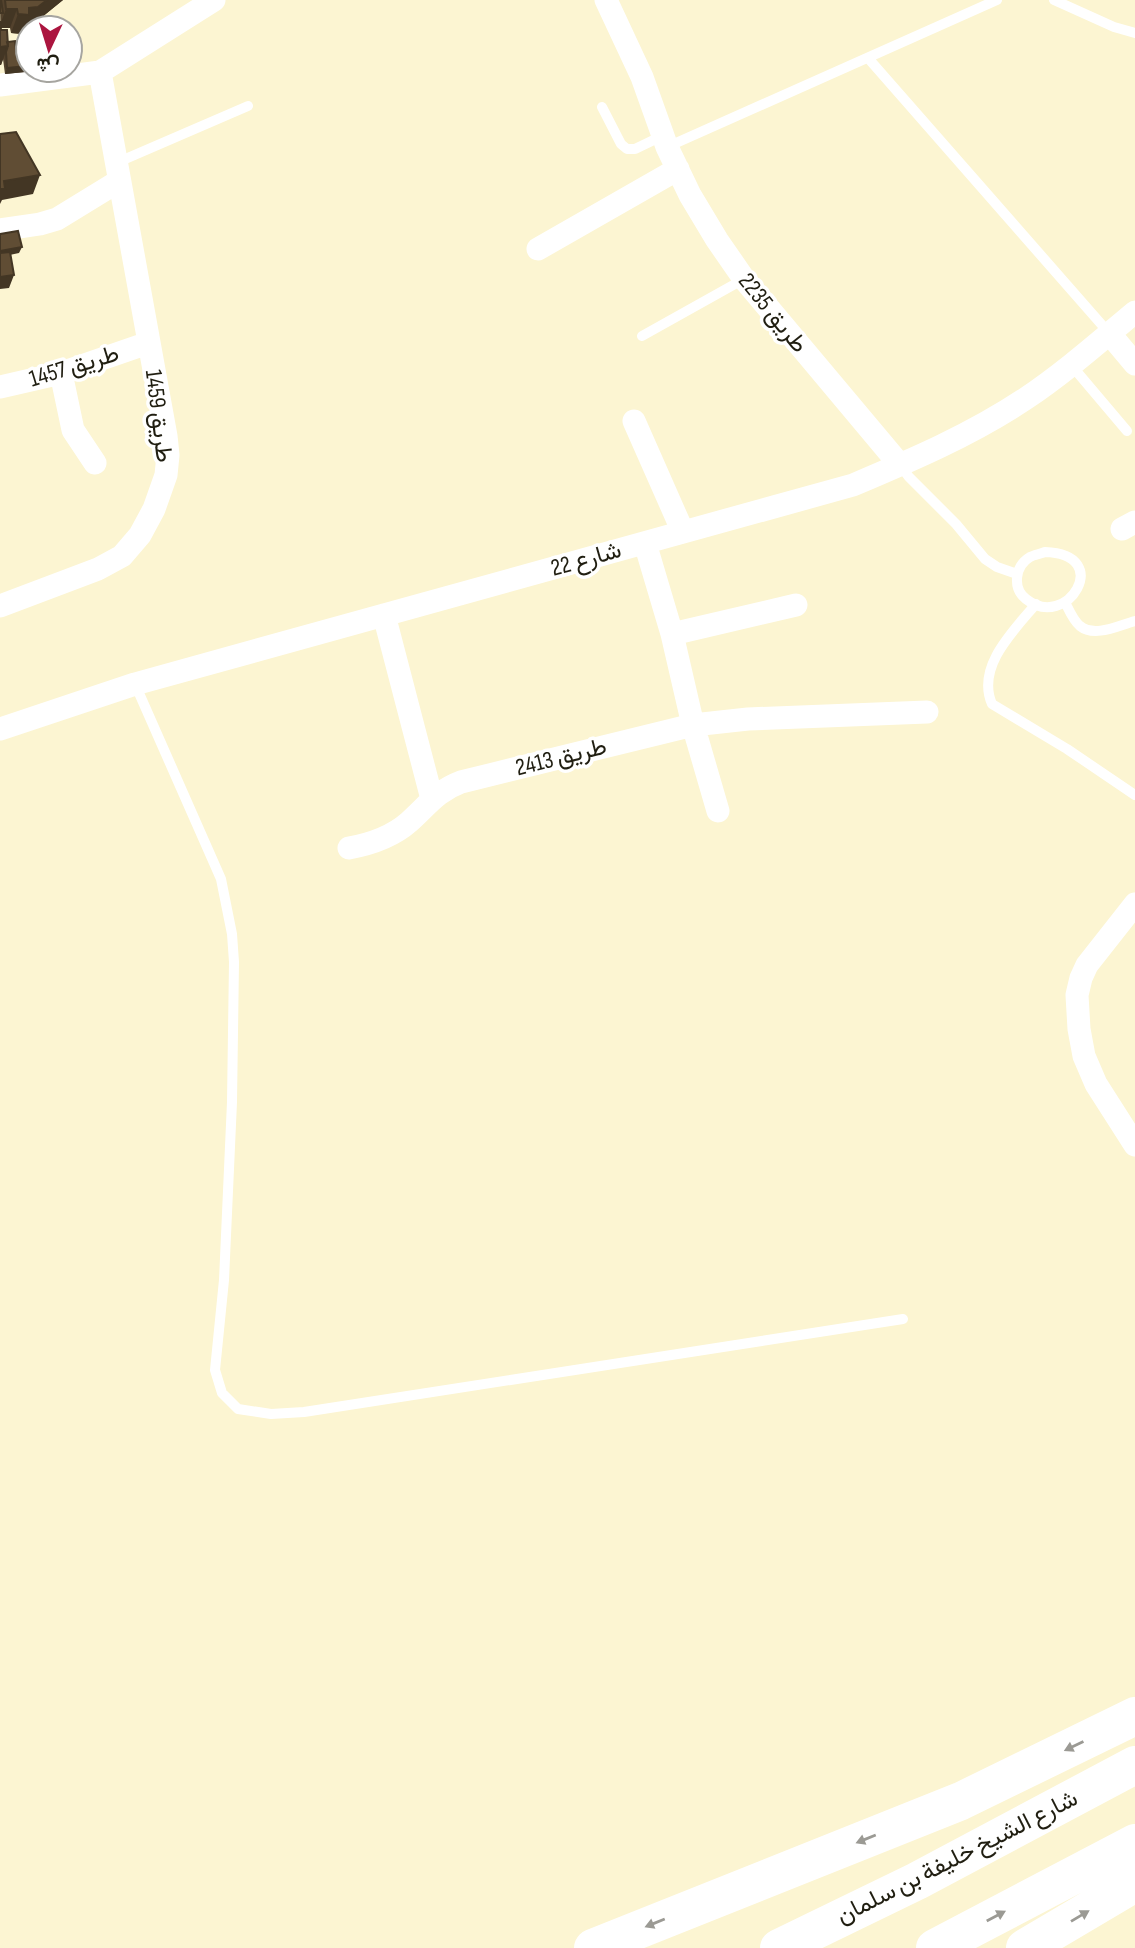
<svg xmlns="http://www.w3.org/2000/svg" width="1135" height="1948" viewBox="0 0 1135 1948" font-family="'Sofia Sans Condensed',Vazirmatn,sans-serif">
	<rect width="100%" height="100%" fill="#fcf5d2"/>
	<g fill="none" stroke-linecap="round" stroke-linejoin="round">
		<path stroke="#fff" stroke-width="10" d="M1054 0 1114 27 1135 33
			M868 58 1109 333
			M602 107 621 144 627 149H635L662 136
			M667 147 997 0
			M116 163 248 106
			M642 336 744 279
			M1072 366 1127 431
			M900 465 909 477 956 524 985 559 997 567 1017 574
			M1045 552C1115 554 1067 632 1026 599 1012 588 1015 566 1030 557 1034 555 1040 554 1045 552Z
			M1065 602C1069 610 1073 620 1080 626 1095 638 1119 625 1135 621
			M1036 604C1013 631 976 667 992 704L1067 749 1135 795
			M135 684 221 879 232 934 234 962 232 1102 224 1280 215 1370 222 1393 238 1409 271 1414 304 1412 903 1319"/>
		<path stroke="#fff" stroke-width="23" d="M606 0 642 77 667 147 690 195 717 240 744 279 900 465
			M0 85 100 72 214 0
			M0 230 40 224 57 219 119 181
			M538 249 678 169
			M1109 333 1135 364
			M61 373 73 430 95 463
			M0 387 61 373 148 343
			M634 421 683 532
			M1122 529 1135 522
			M645 543 672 634 693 725 718 811
			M0 606 98 569 122 556 140 535 154 509 166 475 168 455 166 436 100 72
			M384 615 432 799
			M672 634 796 605
			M0 729 135 684 853 485C912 460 971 435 1025 399 1064 373 1099 342 1135 312
			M349 848C371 844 392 837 409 822 427 806 437 791 461 782L693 725 748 719 927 712
			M1135 904 1087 965 1081 978 1077 995 1079 1029 1084 1056 1096 1084 1135 1145"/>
		<path stroke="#fff" stroke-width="38" d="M593 1948 961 1801 1135 1716
			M779 1948 917 1881 1135 1765
			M935 1948 1135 1843
			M1025 1948 1135 1883"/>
	</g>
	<path fill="#53422d" d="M0 0H63L31 26 24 27 22 34 11 33 10 28H1L17 58 27 66 25 72 5 74 3 59 1 65Z"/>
	<path fill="#433624" d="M47 0H63L31 26 24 27 22 34 11 33 18 14Z
		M6 9H17L10 28H0V25Z
		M8 46 1 65H0V47Z
		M27 66 25 72 5 74 7 68Z
		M40 175 33 194 2 200 0 204V189L4 181Z
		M22 247 19 253 0 257V251Z
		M14 275 9 288 0 289V277Z"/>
	<path fill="#604d34" stroke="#433624" stroke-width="2" d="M0 0H1L3 13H0Z
		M5 0H47L38 7 29 8V15L18 14 17 9H6Z
		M0 21 1 30H7L8 46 0 47Z
		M15 41 17 58 26 57 27 66 7 68 6 52 8 46 7 42Z
		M16 132 40 175 4 181 5 189H0V134Z
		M18 231 22 247 0 251V234Z
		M10 252 14 275 0 277V253Z"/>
	<defs><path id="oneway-solid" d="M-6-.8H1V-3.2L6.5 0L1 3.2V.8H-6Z" transform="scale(1.75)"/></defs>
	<g fill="#9b9a94">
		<use href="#oneway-solid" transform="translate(1074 1746) rotate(154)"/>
		<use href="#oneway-solid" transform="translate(866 1839) rotate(158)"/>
		<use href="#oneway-solid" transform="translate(996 1916) rotate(-28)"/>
		<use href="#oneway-solid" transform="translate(1080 1916) rotate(-31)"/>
		<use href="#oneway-solid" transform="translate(655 1923) rotate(158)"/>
	</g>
	<g text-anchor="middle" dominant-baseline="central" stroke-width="7" stroke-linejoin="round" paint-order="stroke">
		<g font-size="24" fill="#201e11" stroke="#fff">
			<text transform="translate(773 313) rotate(51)">طريق 2235</text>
			<text transform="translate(74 366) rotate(-17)">طريق 1457</text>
			<text transform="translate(159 416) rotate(83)">طريق 1459</text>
			<text transform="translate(586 559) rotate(-16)">شارع 22</text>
			<text transform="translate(561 757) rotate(-14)">طريق 2413</text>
			<text transform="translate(957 1857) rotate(-27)">شارع الشيخ خليفة بن سلمان</text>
		</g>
	</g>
	<g transform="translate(49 49) rotate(184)"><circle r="33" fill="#ffffff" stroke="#a6a5a0" stroke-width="2"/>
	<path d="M0-5L12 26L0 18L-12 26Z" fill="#ab153f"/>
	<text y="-10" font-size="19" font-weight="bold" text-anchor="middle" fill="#201e11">ش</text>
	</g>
</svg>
